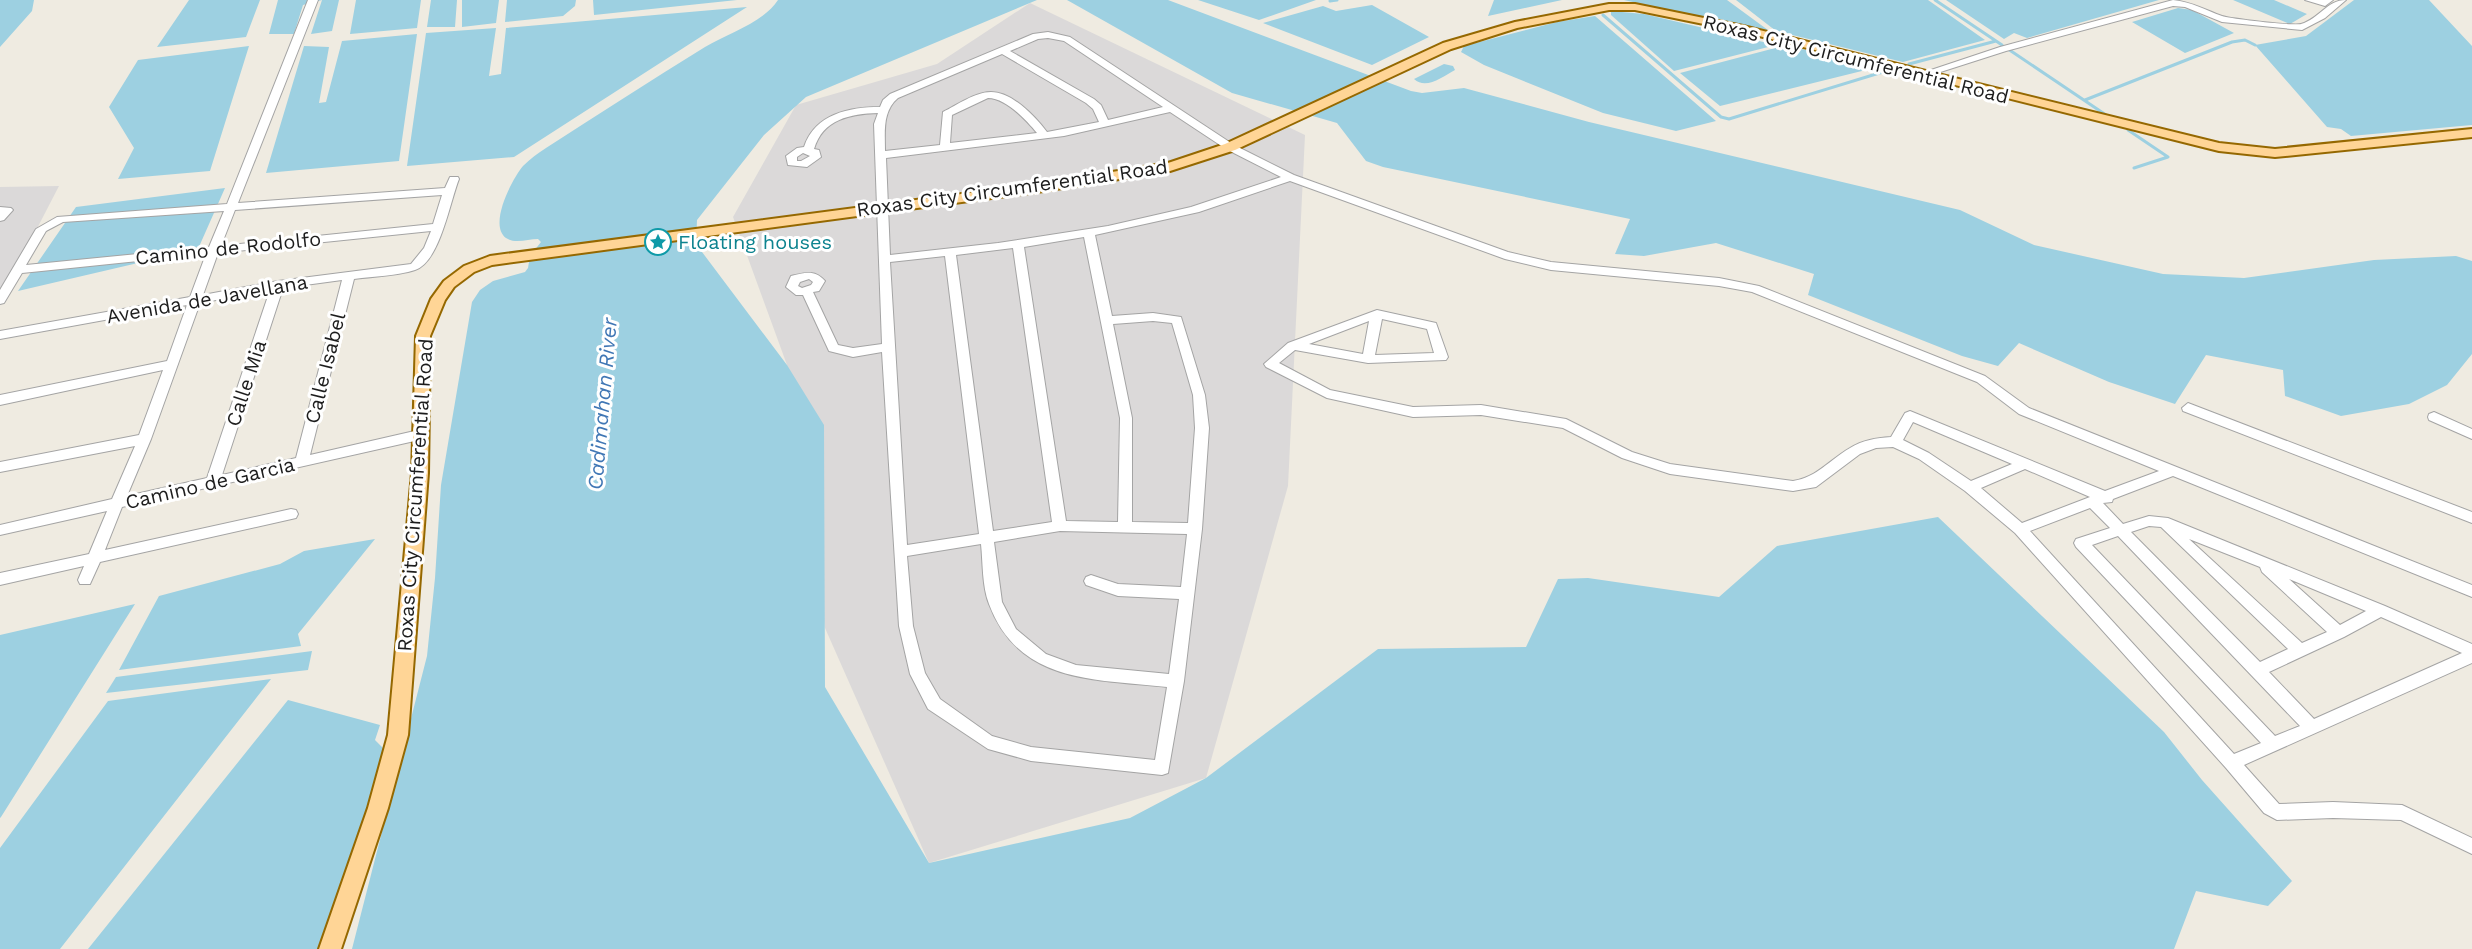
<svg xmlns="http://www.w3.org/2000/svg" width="2472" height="949" viewBox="0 0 2472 949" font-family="'Work Sans',sans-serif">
	<rect width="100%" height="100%" fill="#efebe1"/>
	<path fill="#dbd9d9" d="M1030 3 1305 135 1288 486 1206 778 929 863 825 628 787 365 733 217 796 105 937 64Z
		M59 186 0 300V187Z"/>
	<path fill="#9dd0e1" d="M0 0H34L32 11 0 47Z
		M189 0H260L246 37 157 47Z
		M278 0H339L332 31 311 34 322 0 303 5 294 34H269Z
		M356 0H421L417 28 350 34Z
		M431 0H457L455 27H427Z
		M462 0H499L496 23 462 27Z
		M507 0H576L575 6 563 16 505 22Z
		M593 0H737L594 15Z
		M778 0H1037L806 97 764 135 697 220 696 244 787 365 824 425 825 687 929 863 1130 818 1206 778 1378 649 1526 647 1558 579 1588 578 1719 597 1777 546 1938 517 2164 732 2202 780 2292 881 2268 906 2196 891 2174 949H352L427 656 435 578 441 485 472 302 480 290 493 281 525 272 528 268 530 256 541 242 538 239C528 239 515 244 506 238 488 225 512 179 523 166 530 159 538 153 546 148 599 114 651 80 705 47 728 33 763 23 778 0Z
		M1067 0H1168L1411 91 1422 93 1464 88 1589 122 1960 210 2034 245 2163 274 2244 278 2374 260 2456 256 2472 261V354L2447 385 2409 404 2341 416 2285 396 2283 370 2206 355 2175 404 2109 382 2019 343 1998 366 1962 356 1808 295 1814 274 1716 243 1644 256 1615 254 1630 219 1383 167 1366 161 1337 123 1232 93Z
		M1198 0H1316L1259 20Z
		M1494 0H1562L1488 16Z
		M1624 0H1727L1772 33Z
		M1736 0H1928L1985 40 1903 62 1776 31Z
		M1946 0H2159L2027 38 2014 33 2004 39Z
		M2233 0H2274L2307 14 2290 24Z
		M2354 0H2429L2472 46V125L2351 136 2341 129 2327 127 2255 45 2306 36Z
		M1372 5 1429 37 1372 65 1263 23 1323 6 1336 11Z
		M747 7 514 157 407 166 426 33 496 28 489 76 501 74 506 28Z
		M2178 8 2192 10 2234 33 2185 53 2132 22Z
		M1611 11 1644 14 1776 45 1674 71 1611 15Z
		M1595 16 1716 121 1676 131 1603 113 1484 65 1461 52 1464 46 1557 22Z
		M417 34 399 161 266 173 304 46 329 47 319 103 326 102 342 41Z
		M1787 45 1874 68 1720 106 1680 73Z
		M249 46 210 171 118 179 134 148 109 107 138 60Z
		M1444 64 1453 66 1455 70C1442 77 1426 90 1414 79Z
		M225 188 198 249 18 291 76 207Z
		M375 539 298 634 301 646 119 670 159 596 280 564 304 551Z
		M135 604 1 817 0 818V635Z
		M312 651 308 670 106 693 116 677Z
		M271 679 60 949H0V848L108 701Z
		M288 700 380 725 375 740 388 753 327 949H88Z"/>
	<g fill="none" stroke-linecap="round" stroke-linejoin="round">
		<path stroke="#9dd0e1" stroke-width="3" d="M1935 0 2002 45
			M1330 1 1337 0
			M1603 15 1721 117 1729 119 1886 71
			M2008 49 2109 117
			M1909 64 1996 41
			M2085 100 2232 42 2245 40 2255 45
			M2128 130 2168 157 2134 168"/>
		<defs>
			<path id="minor" d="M308 0H318L238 203 445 188 450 177H458L459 179C450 201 440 262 415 270 397 276 374 276 354 279L310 455 419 430 426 435 419 440 122 507 105 550 291 509 296 510 298 514 296 518 100 562 90 584H80L78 580 84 566 0 585V573L89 554 107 511 0 535V525L112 499 135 446 0 472V462L139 435 163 370 0 405V395L167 361 187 305 0 339V331L190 297 206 254 22 273 4 303 0 304V290L36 229 57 217 227 204ZM442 195 433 224 221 246 235 210ZM224 211 209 247 26 265 46 231 63 222ZM431 231 424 248 411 264 278 281 203 295 218 253ZM342 280 296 458 222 475 283 288ZM270 290 207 478 127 496 151 439 200 303Z
				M2173 0C2192 2 2205 10 2222 16 2231 19 2294 26 2301 24 2319 19 2327 0 2346 0L2325 18 2302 30 2222 22 2185 7 2173 6 2006 51 1928 76 1924 77 1919 74 2000 47Z
				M2305 0H2333L2325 6Z
				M1048 32 1070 37 1234 145 1294 175 1508 252 1551 262 1719 278 1759 286 1985 376 2029 408 2472 585V597L2173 476 2113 499 2112 502 2103 503 2123 524 2149 516 2168 518 2385 606 2472 644V663L2244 765 2279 804 2333 802 2402 805 2472 838V854L2401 820 2333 818 2277 820 2264 813 2226 768 2015 533 1965 491 1919 459 1893 447 1876 448 1860 454 1816 487 1793 491 1670 474 1622 458 1563 428 1481 415 1413 417 1327 398 1266 367 1264 364 1288 343 1377 310 1436 323 1448 357 1446 360 1368 363 1295 350 1279 363 1330 390 1413 407 1481 405 1566 419 1632 452 1670 464 1793 481C1818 477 1829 460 1850 448 1863 440 1876 438 1891 437L1905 413 1910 411 2105 491 2159 471 2019 414 1977 382 1752 292 1719 286 1551 270 1505 259 1290 181 1199 212 1095 235 1112 316 1153 313 1181 317 1205 395 1209 428 1202 529 1184 681 1168 773 1162 775 1031 761 988 749 928 709 910 674 899 626 882 352 853 357 829 351 803 295H796L786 287 791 276C805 273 814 269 825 281L819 291 813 292 838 345 853 348 882 344 874 124 878 113C850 114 823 119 814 149L819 150 821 157 807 167 788 165 786 156 797 148 804 147C815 114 849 107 880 107L883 100 890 94 1033 34ZM1048 38 1064 41 1163 107 1108 120 1101 105 1094 99 1010 51 1038 39ZM1002 54 1086 103 1093 109 1099 122 1047 132C1035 116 1012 92 991 92 975 92 957 105 943 112L940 145 885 151C885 133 882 111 898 98ZM988 98C1006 98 1026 120 1037 133L950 143 952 115ZM1170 112 1226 149 1281 177 1191 207 1108 226 998 243 890 255 886 158 1064 136ZM803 153 810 156 801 161H797V157ZM1084 237 1120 418 1118 522 1066 521 1024 247ZM1013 248 1052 522 993 531 956 255ZM945 256 979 534 907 545 890 262ZM809 279 813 282 811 285 802 288 798 286 800 282ZM1382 319 1427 329 1434 353 1375 355ZM1153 321 1172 323 1193 395 1195 428 1188 523 1132 522V418L1113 324ZM1369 321 1363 354 1309 344ZM1913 422 2012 464 1971 481 1929 453 1903 440ZM2025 469 2090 497 2022 523 1981 488ZM2090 508 2110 528 2076 539 2074 543 2076 547 2261 743 2234 754 2030 531ZM2149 526 2161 527 2288 649 2260 662 2131 532ZM1060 531 1187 534 1181 587 1118 584 1091 575 1086 577 1084 581 1086 585 1118 596 1179 599 1169 674 1076 665 1046 654 1016 629 1002 602 994 542ZM2118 536 2300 726 2275 736 2092 545ZM2189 539 2260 567 2262 572 2327 632 2302 643ZM981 544C983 563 982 586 989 604 1019 684 1095 679 1167 687L1155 760 1031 747 992 736 940 699 925 673 913 626 907 556ZM2289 579 2366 611 2340 625ZM2381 617 2462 653 2314 719 2269 672 2344 637Z
				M0 207 11 208 13 210 4 220 0 221Z
				M2188 403 2472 512V523L2183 411 2182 408Z
				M2434 412 2472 429V439L2429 420 2428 417 2429 414Z"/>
			<path id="major" d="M1609 4H1635L1743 26 2219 143 2275 149 2472 129V137L2275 157 2219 151 1743 32 1635 10H1609L1517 28 1451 49 1235 150 1170 171 1037 192 492 265 474 272 454 287 445 300 430 336 428 473 408 735 388 808 341 949H319L368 808 388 735 412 473 416 336 431 299 444 281 464 266 490 256 1037 184 1168 163 1225 144 1443 43 1515 22Z"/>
		</defs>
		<use href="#minor" stroke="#a4a4a4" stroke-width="2"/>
		<use href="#major" stroke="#956800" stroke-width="4"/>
		<use href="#minor" fill="#fff" fill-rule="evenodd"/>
		<use href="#major" fill="#ffd596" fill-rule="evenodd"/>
	</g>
	<defs>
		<symbol id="sight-ring" viewBox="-11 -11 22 22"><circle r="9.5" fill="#fff" stroke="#0f9aa8" stroke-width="1.5"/><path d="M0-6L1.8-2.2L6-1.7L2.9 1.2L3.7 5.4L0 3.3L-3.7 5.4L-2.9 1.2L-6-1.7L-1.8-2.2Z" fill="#0f9aa8"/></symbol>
	</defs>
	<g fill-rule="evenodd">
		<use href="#sight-ring" x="643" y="227" width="30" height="30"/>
	</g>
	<g text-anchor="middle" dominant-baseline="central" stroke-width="6" stroke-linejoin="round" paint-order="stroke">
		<g font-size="20" fill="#1d1d1d" stroke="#fff">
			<text transform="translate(1856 59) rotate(14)">Roxas City Circumferential Road</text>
			<text transform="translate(1012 188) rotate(-8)">Roxas City Circumferential Road</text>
			<text transform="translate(228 248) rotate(-6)">Camino de Rodolfo</text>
			<text transform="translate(207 299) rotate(-10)">Avenida de Javellana</text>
			<text transform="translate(325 368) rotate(-76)">Calle Isabel</text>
			<text transform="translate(246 383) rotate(-72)">Calle Mia</text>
			<text transform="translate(210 483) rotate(-13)">Camino de Garcia</text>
			<text transform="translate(415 495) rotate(-86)">Roxas City Circumferential Road</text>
		</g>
		<g font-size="20" fill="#0d838f" stroke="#fff" text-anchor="start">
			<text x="678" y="242">Floating houses</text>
		</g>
		<g font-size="21" font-style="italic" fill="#4077b5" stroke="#fff">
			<text transform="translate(602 404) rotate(-85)">Cadimahan River</text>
		</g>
	</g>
</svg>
